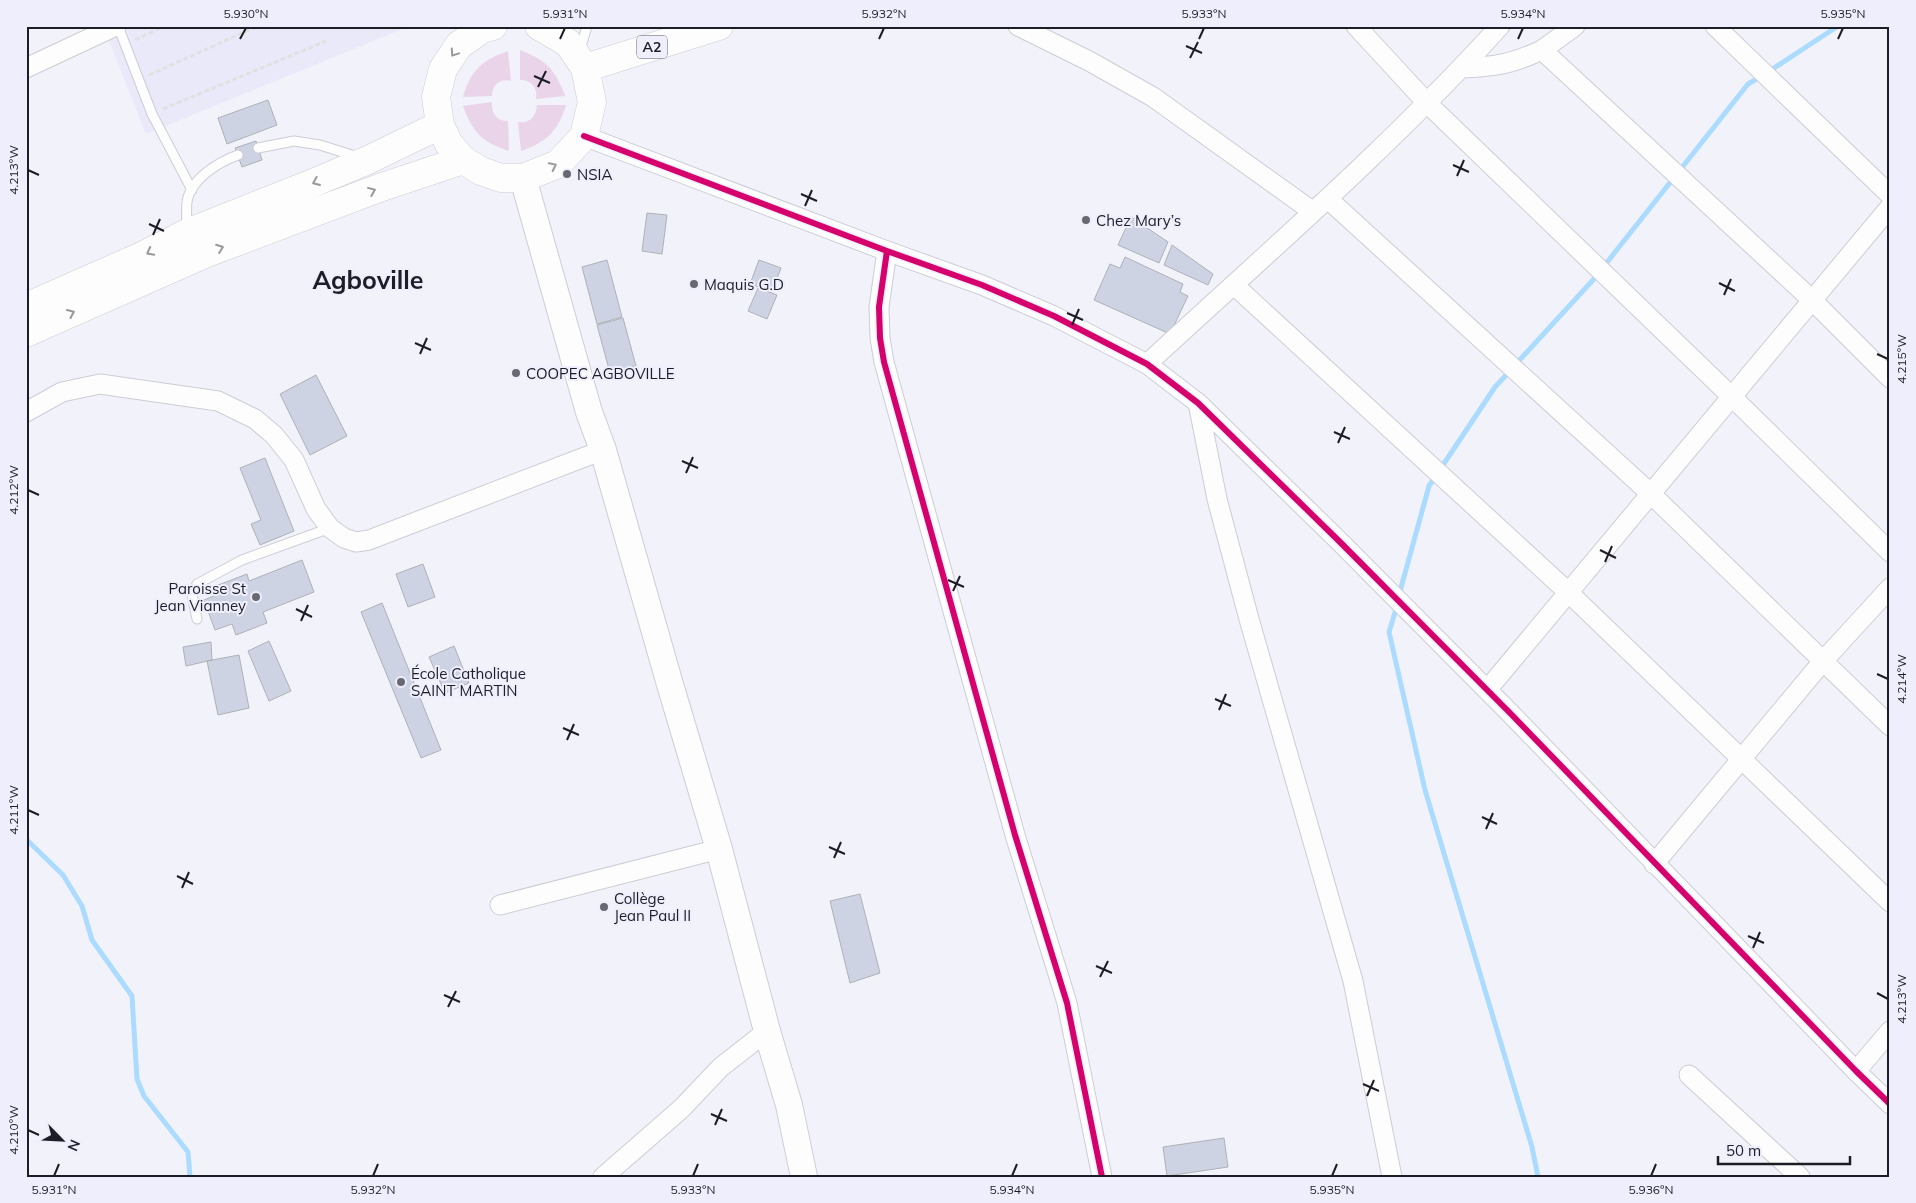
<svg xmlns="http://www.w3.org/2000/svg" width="1916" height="1203" viewBox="0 0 1916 1203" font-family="Mulish,sans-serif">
	<rect width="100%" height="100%" fill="#f2f2fa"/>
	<path fill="#e9e9fa" d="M103 26H410L146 134Z"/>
	<path fill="#e9d4ea" d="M520 50C546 60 556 70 565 96L536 99C538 88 532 80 520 80Z
		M508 51 511 81C500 78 492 85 492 96L463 97C471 70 482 60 508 51Z
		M492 102C491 114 497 121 508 121L509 151C482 142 473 133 463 106Z
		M537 105H566C558 131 547 142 521 151L518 122C529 124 536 117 537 105Z"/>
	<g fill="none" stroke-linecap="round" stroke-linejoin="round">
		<path stroke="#abdbfe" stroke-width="5" d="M1768 72 1838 26
			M1515 365 1593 280 1748 84 1760 77
			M1399 595 1429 486 1495 387 1510 371
			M1397 606 1389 632 1425 790 1532 1147 1538 1177
			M26 839 63 875 82 906 92 940 132 996 137 1079 144 1096 188 1152 190 1177"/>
	</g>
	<path fill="#cdd3e2" stroke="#afb1b8" d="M268 100 277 125 227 144 218 118Z
		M256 141 262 160 242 167 235 148Z
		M647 213 667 215 662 254 642 251Z
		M1131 217 1168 242 1159 263 1118 245Z
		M1172 245 1213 274 1208 285 1164 265Z
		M1125 257 1183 284 1180 292 1188 296 1170 334 1094 300 1110 264 1120 268Z
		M607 260 622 317 597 324 582 267Z
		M759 260 781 268 772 292 750 284Z
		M758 288 777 295 767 319 748 311Z
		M623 318 636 366 610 373 597 325Z
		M316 375 347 436 310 455 280 394Z
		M265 458 294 531 260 545 251 524 261 520 240 468Z
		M302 560 314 592 263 612 267 623 236 635 232 624 215 630 204 600 216 595 213 587 247 574 249 581Z
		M423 564 435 597 408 607 396 574Z
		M382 603 441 750 421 758 361 612Z
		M269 641 291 691 269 701 248 651Z
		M211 642 212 660 186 666 183 647Z
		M454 646 469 683 445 693 429 657Z
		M239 655 249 708 218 715 207 661Z
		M860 894 880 973 850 983 830 901Z
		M1224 1138 1228 1167 1167 1176 1163 1147Z"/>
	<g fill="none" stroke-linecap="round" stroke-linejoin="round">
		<defs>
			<path id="lane" d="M118 26 152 114 192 190
				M580 50 587 26
				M258 148 294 141 320 145 358 157
				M187 230C187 221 186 211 187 202 190 179 219 162 238 155
				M197 619 192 595 197 584 242 560 330 528"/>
			<path id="street" d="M1018 26 1089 61 1153 97 1312 211
				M1356 26 1428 104 1731 396 1890 552
				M1715 26 1890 195
				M1542 50 1575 26
				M26 68 116 26
				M1461 68C1494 67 1512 64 1542 50L1812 300 1890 378
				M584 136 887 251 982 285 1054 316 1147 364 1198 403 1340 542 1511 714 1856 1071 1890 1104
				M1328 199 1650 493 1890 726
				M887 251 879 307 880 338 884 362 1015 835 1067 1003 1102 1177
				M1234 285 1568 592 1890 902
				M1147 364C1267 253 1390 147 1500 26
				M1198 403 1217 499 1249 619 1353 981 1392 1177
				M26 412 62 392 100 384 218 401 255 419 274 435 294 460 316 509 330 528 344 538 356 542 369 540 603 450
				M1487 690 1890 207
				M1654 864 1823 661 1890 588
				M500 905 719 849
				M1856 1071 1890 1031
				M1689 1075 1800 1177
				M603 1177 681 1109 721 1067 767 1031"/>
			<path id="secondary" d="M523 178 589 412 603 450 669 681 719 849 767 1031 789 1105 804 1177"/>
			<path id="primary" d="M493 26 482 29 459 45 443 69 436 97 440 125 449 144 463 160 481 171 501 178H523L558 164 584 136 592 102 585 68 568 43 539 26
				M585 68 719 26
				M26 307 144 255 187 233 313 183 368 160 440 125
				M26 333 207 253 382 187 463 160"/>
		</defs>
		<use href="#lane" stroke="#cccdd5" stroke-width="11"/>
		<use href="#street" stroke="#cccdd5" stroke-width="21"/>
		<use href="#secondary" stroke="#cccdd5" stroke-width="28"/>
		<use href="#primary" stroke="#cccdd5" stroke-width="29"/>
		<path stroke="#e0e0e2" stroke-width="3" stroke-dasharray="5 2.5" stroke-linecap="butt" d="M135 40 164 26
			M149 75 258 26
			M163 109 326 41"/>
		<use href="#lane" stroke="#fdfdfe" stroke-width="9"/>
		<use href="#street" stroke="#fdfdfe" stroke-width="19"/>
		<use href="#secondary" stroke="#fdfdfe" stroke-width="26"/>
		<use href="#primary" stroke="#fdfdfe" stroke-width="28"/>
		<defs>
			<path id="cycleway" d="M584 136 887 251 982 285 1054 316 1147 364 1198 403 1340 542 1511 714 1856 1071 1890 1104
				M887 251 879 307 880 338 884 362 1015 835 1067 1003 1102 1177"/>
		</defs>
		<use href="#cycleway" stroke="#eeeefd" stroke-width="9"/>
		<use href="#cycleway" stroke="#d6006c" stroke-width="6"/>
	</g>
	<defs><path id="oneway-chevron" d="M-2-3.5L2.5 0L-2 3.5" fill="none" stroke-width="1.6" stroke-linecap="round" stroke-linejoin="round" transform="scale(1.25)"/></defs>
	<g stroke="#98989d">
		<use href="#oneway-chevron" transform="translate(454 53) rotate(124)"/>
		<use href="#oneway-chevron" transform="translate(553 166) rotate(-26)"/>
		<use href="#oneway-chevron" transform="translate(316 182) rotate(157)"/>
		<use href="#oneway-chevron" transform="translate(372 191) rotate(-22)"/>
		<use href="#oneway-chevron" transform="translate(220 248) rotate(-20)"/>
		<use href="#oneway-chevron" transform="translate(150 252) rotate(153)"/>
		<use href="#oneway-chevron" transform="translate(71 313) rotate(-24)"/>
	</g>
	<path fill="none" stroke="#1d1d26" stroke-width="2" d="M240 39 246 28M560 39 565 28M879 39 884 28M1199 39 1204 28M1518 39 1523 28M1838 39 1843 28M1186 46 1202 53M1190 58 1198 42M534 76 550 83M538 87 546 71M1453 165 1469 172M28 170 39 175M1457 176 1464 160M801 194 817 201M805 206 812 190M149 224 164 231M153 235 160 219M1719 283 1735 291M1724 295 1731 279M1067 313 1083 320M1072 325 1079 309M415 343 431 350M420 354 427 338M1877 354 1888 359M1334 432 1350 439M1338 443 1345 427M682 461 698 468M686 473 693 457M28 490 39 495M1600 550 1616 558M1605 562 1612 546M948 580 964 587M953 591 960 576M296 609 312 617M301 621 308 605M1877 674 1888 679M1215 699 1231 706M1219 710 1226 694M563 728 579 735M567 740 574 724M28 810 39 815M1482 817 1497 824M1486 829 1493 813M829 847 845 854M834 858 841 842M177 876 193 884M182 888 189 872M1748 936 1764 943M1753 948 1760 932M1096 966 1112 973M1100 977 1108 961M1877 993 1888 999M444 995 460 1002M448 1007 456 991M1363 1084 1379 1091M1367 1096 1374 1080M711 1114 727 1121M715 1125 722 1109M28 1130 39 1135M54 1176 59 1164M373 1176 378 1164M693 1176 698 1164M1012 1176 1017 1164M1332 1176 1337 1164M1651 1176 1656 1164"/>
	<g fill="#686870" stroke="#eeeefd" stroke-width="2">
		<circle cx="567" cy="174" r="5"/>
		<circle cx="1086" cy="220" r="5"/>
		<circle cx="694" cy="284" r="5"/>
		<circle cx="516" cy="373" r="5"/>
		<circle cx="256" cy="597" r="5"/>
		<circle cx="401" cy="682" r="5"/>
		<circle cx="604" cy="907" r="5"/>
	</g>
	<g text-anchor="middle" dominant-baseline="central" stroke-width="4" stroke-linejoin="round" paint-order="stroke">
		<rect fill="#eeeefd" stroke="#5c5c66" stroke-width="1" x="637" y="35.5" width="30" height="23" rx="4"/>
		<g font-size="14" font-weight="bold" fill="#1d1d26">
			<text x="652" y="47">A2</text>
		</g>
		<g font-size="15" fill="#1d1d26" stroke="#eeeefd" text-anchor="start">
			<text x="577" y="174">NSIA</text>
			<text x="1096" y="220">Chez Mary’s</text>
			<text x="704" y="284">Maquis G.D</text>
			<text x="526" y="373">COOPEC AGBOVILLE</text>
			<text x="246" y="588" text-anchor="end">Paroisse St<tspan x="246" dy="17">Jean Vianney</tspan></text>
			<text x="411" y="673">École Catholique<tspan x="411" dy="17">SAINT MARTIN</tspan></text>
			<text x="614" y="898">Collège<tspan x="614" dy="17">Jean Paul II</tspan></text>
		</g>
		<g font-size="25" font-weight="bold" fill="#1d1d26" stroke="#eeeefd">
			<text x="368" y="279">Agboville</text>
		</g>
	</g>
	<rect width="1916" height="1203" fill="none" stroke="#eeeefd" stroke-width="55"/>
	<g transform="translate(62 1140) rotate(114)" stroke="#eeeefd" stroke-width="4" paint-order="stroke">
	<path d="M0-4L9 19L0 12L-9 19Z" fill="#1d1d26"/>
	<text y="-8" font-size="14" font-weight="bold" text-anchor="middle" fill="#1d1d26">N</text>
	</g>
	<path d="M1718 1156v8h132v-8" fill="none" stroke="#1d1d26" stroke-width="2.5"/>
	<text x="1726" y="1156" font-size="15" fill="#1d1d26" stroke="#eeeefd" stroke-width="4" paint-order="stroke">50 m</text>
	<rect x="28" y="28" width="1860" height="1148" fill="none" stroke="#1d1d26" stroke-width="2"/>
	<g font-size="12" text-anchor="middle" fill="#1d1d26">
		<text x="246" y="18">5.930°N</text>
		<text x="565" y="18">5.931°N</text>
		<text x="884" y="18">5.932°N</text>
		<text x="1204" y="18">5.933°N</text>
		<text x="1523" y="18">5.934°N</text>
		<text x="1843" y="18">5.935°N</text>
		<text transform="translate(14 170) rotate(-90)" y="4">4.213°W</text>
		<text transform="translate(1902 359) rotate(-90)" y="4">4.215°W</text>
		<text transform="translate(14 490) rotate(-90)" y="4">4.212°W</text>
		<text transform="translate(1902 679) rotate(-90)" y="4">4.214°W</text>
		<text transform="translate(14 810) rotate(-90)" y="4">4.211°W</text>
		<text transform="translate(1902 999) rotate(-90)" y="4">4.213°W</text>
		<text transform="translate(14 1130) rotate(-90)" y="4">4.210°W</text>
		<text x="54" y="1194">5.931°N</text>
		<text x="373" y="1194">5.932°N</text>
		<text x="693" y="1194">5.933°N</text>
		<text x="1012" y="1194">5.934°N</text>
		<text x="1332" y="1194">5.935°N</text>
		<text x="1651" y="1194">5.936°N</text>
	</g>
</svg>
